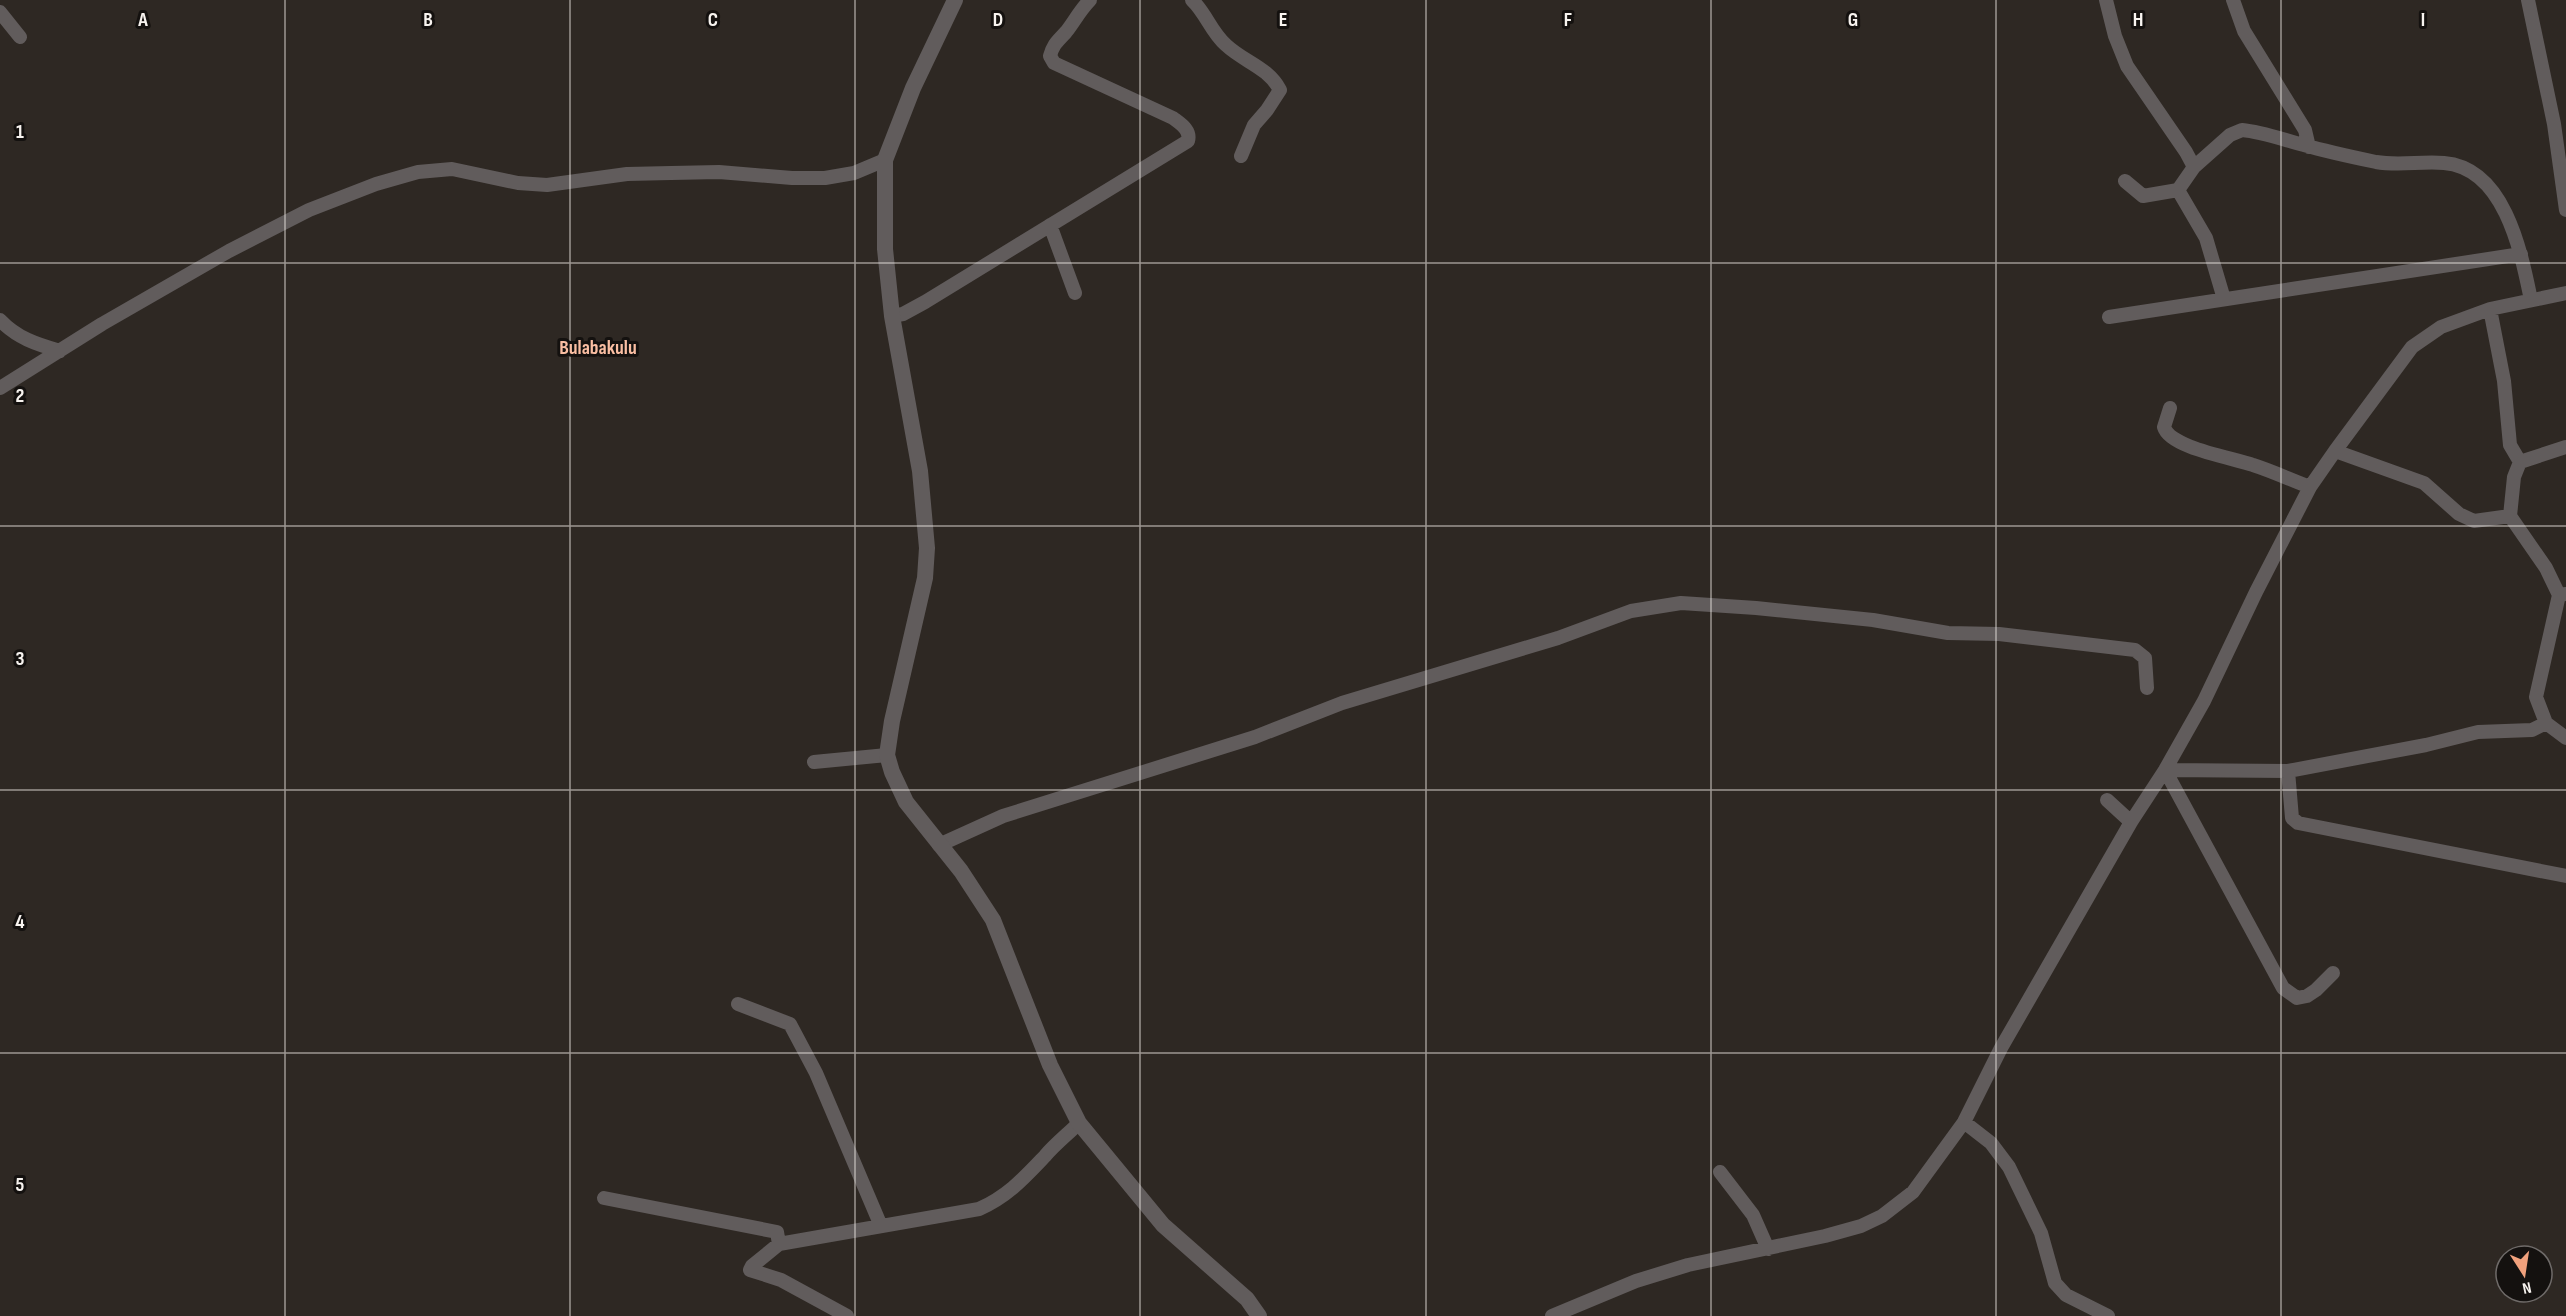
<svg xmlns="http://www.w3.org/2000/svg" width="2566" height="1316" viewBox="0 0 2566 1316" font-family="'Sofia Sans Condensed',sans-serif">
	<rect width="100%" height="100%" fill="#2e2823"/>
	<g fill="none" stroke-linecap="round" stroke-linejoin="round">
		<path stroke="#615c5c" stroke-width="14" d="M1192 0C1206 13 1211 32 1226 45 1244 62 1268 67 1280 90L1267 110 1254 125 1241 156
			M2106 0 2115 36 2127 66 2186 152 2194 167 2230 135 2242 130C2263 132 2284 140 2304 145 2328 152 2352 157 2376 162 2399 166 2421 161 2444 163 2505 168 2521 252 2531 300
			M2233 0 2244 31 2305 130 2309 147
			M2528 0 2554 124 2566 210
			M0 12 20 37
			M2125 181 2143 196 2178 190 2206 238 2224 299
			M2178 190 2194 167
			M1050 225 1075 293
			M2490 309 2504 381 2510 445 2520 462
			M892 316 903 314 925 302 1188 141C1191 130 1181 124 1173 118L1054 63 1050 56C1053 44 1058 41 1066 32 1074 22 1080 10 1090 0
			M2109 317 2521 254
			M0 320C17 338 36 344 60 351
			M0 388 102 324 229 251 309 210 376 184 418 172 452 169 518 183 547 185 627 174 671 173 719 172 792 178H825L854 173 885 160
			M2170 408 2164 427C2170 448 2234 458 2253 465 2272 471 2291 480 2310 487
			M2335 451 2424 483 2459 514 2474 521 2510 516 2546 568 2559 595 2566 594
			M2510 516 2514 477 2520 462 2566 447
			M2559 595 2536 697 2546 723 2566 738
			M814 762 887 755
			M2288 771 2292 818 2298 823 2566 876
			M2107 800 2131 822
			M939 845 1003 816 1255 737 1342 703 1558 638 1631 611 1681 603 1756 608 1873 620 1948 633 1999 634 2135 650 2145 658 2147 688
			M2333 973 2316 990 2307 996 2297 998 2283 988 2165 770 2288 771 2426 745 2478 732 2532 730 2546 723
			M738 1004 790 1024 816 1073 881 1226
			M1964 1122 1991 1143 2009 1167 2041 1233 2055 1283 2066 1295 2108 1316
			M1720 1172 1753 1215 1768 1249
			M604 1198 777 1232 779 1244 752 1266 750 1270 781 1280 847 1316
			M779 1244 979 1209C1008 1196 1024 1178 1045 1156 1055 1144 1068 1134 1079 1123
			M1552 1316 1636 1281 1688 1265 1825 1236 1861 1226 1882 1216 1913 1192 1964 1122 2001 1048 2131 822 2165 770 2204 701 2256 592 2310 487 2335 451 2412 347 2441 327 2490 309 2566 293"/>
		<path stroke="#615c5c" stroke-width="16" d="M955 0 913 88 885 160V249L892 316 920 471 927 548 925 578 892 721 887 755 892 772 906 802 961 871 993 920 1050 1065 1079 1123 1163 1225 1247 1299 1259 1316"/>
	</g>
	<path fill="none" stroke="#f7f3ef" stroke-width="1.5" stroke-opacity="0.55" d="M285 0V1316M570 0V1316M855 0V1316M1140 0V1316M1426 0V1316M1711 0V1316M1996 0V1316M2281 0V1316M0 263H2566M0 526H2566M0 790H2566M0 1053H2566"/>
	<g text-anchor="middle" dominant-baseline="central" stroke-width="6" stroke-linejoin="round" paint-order="stroke">
		<g font-size="20" font-weight="bold" fill="#fabea2" stroke="#14110f">
			<text x="598" y="348">Bulabakulu</text>
		</g>
	</g>
	<g font-size="20" text-anchor="middle" font-weight="bold" fill="#f7f3ef" stroke="#14110f" stroke-width="6" stroke-linejoin="round" paint-order="stroke">
		<text x="143" y="26">A</text>
		<text x="428" y="26">B</text>
		<text x="713" y="26">C</text>
		<text x="998" y="26">D</text>
		<text x="1283" y="26">E</text>
		<text x="1568" y="26">F</text>
		<text x="1853" y="26">G</text>
		<text x="2138" y="26">H</text>
		<text x="2423" y="26">I</text>
		<text x="20" y="138">1</text>
		<text x="20" y="402">2</text>
		<text x="20" y="665">3</text>
		<text x="20" y="928">4</text>
		<text x="20" y="1191">5</text>
	</g>
	<g transform="translate(2524 1274) rotate(168)"><circle r="28" fill="#14110f" stroke="#6f6b69" stroke-width="1.5"/>
	<path d="M0-4.5L10 22L0 15L-10 22Z" fill="#f1a17c"/>
	<text y="-9" font-size="16" font-weight="bold" text-anchor="middle" fill="#f7f3ef">N</text>
	</g>
</svg>
